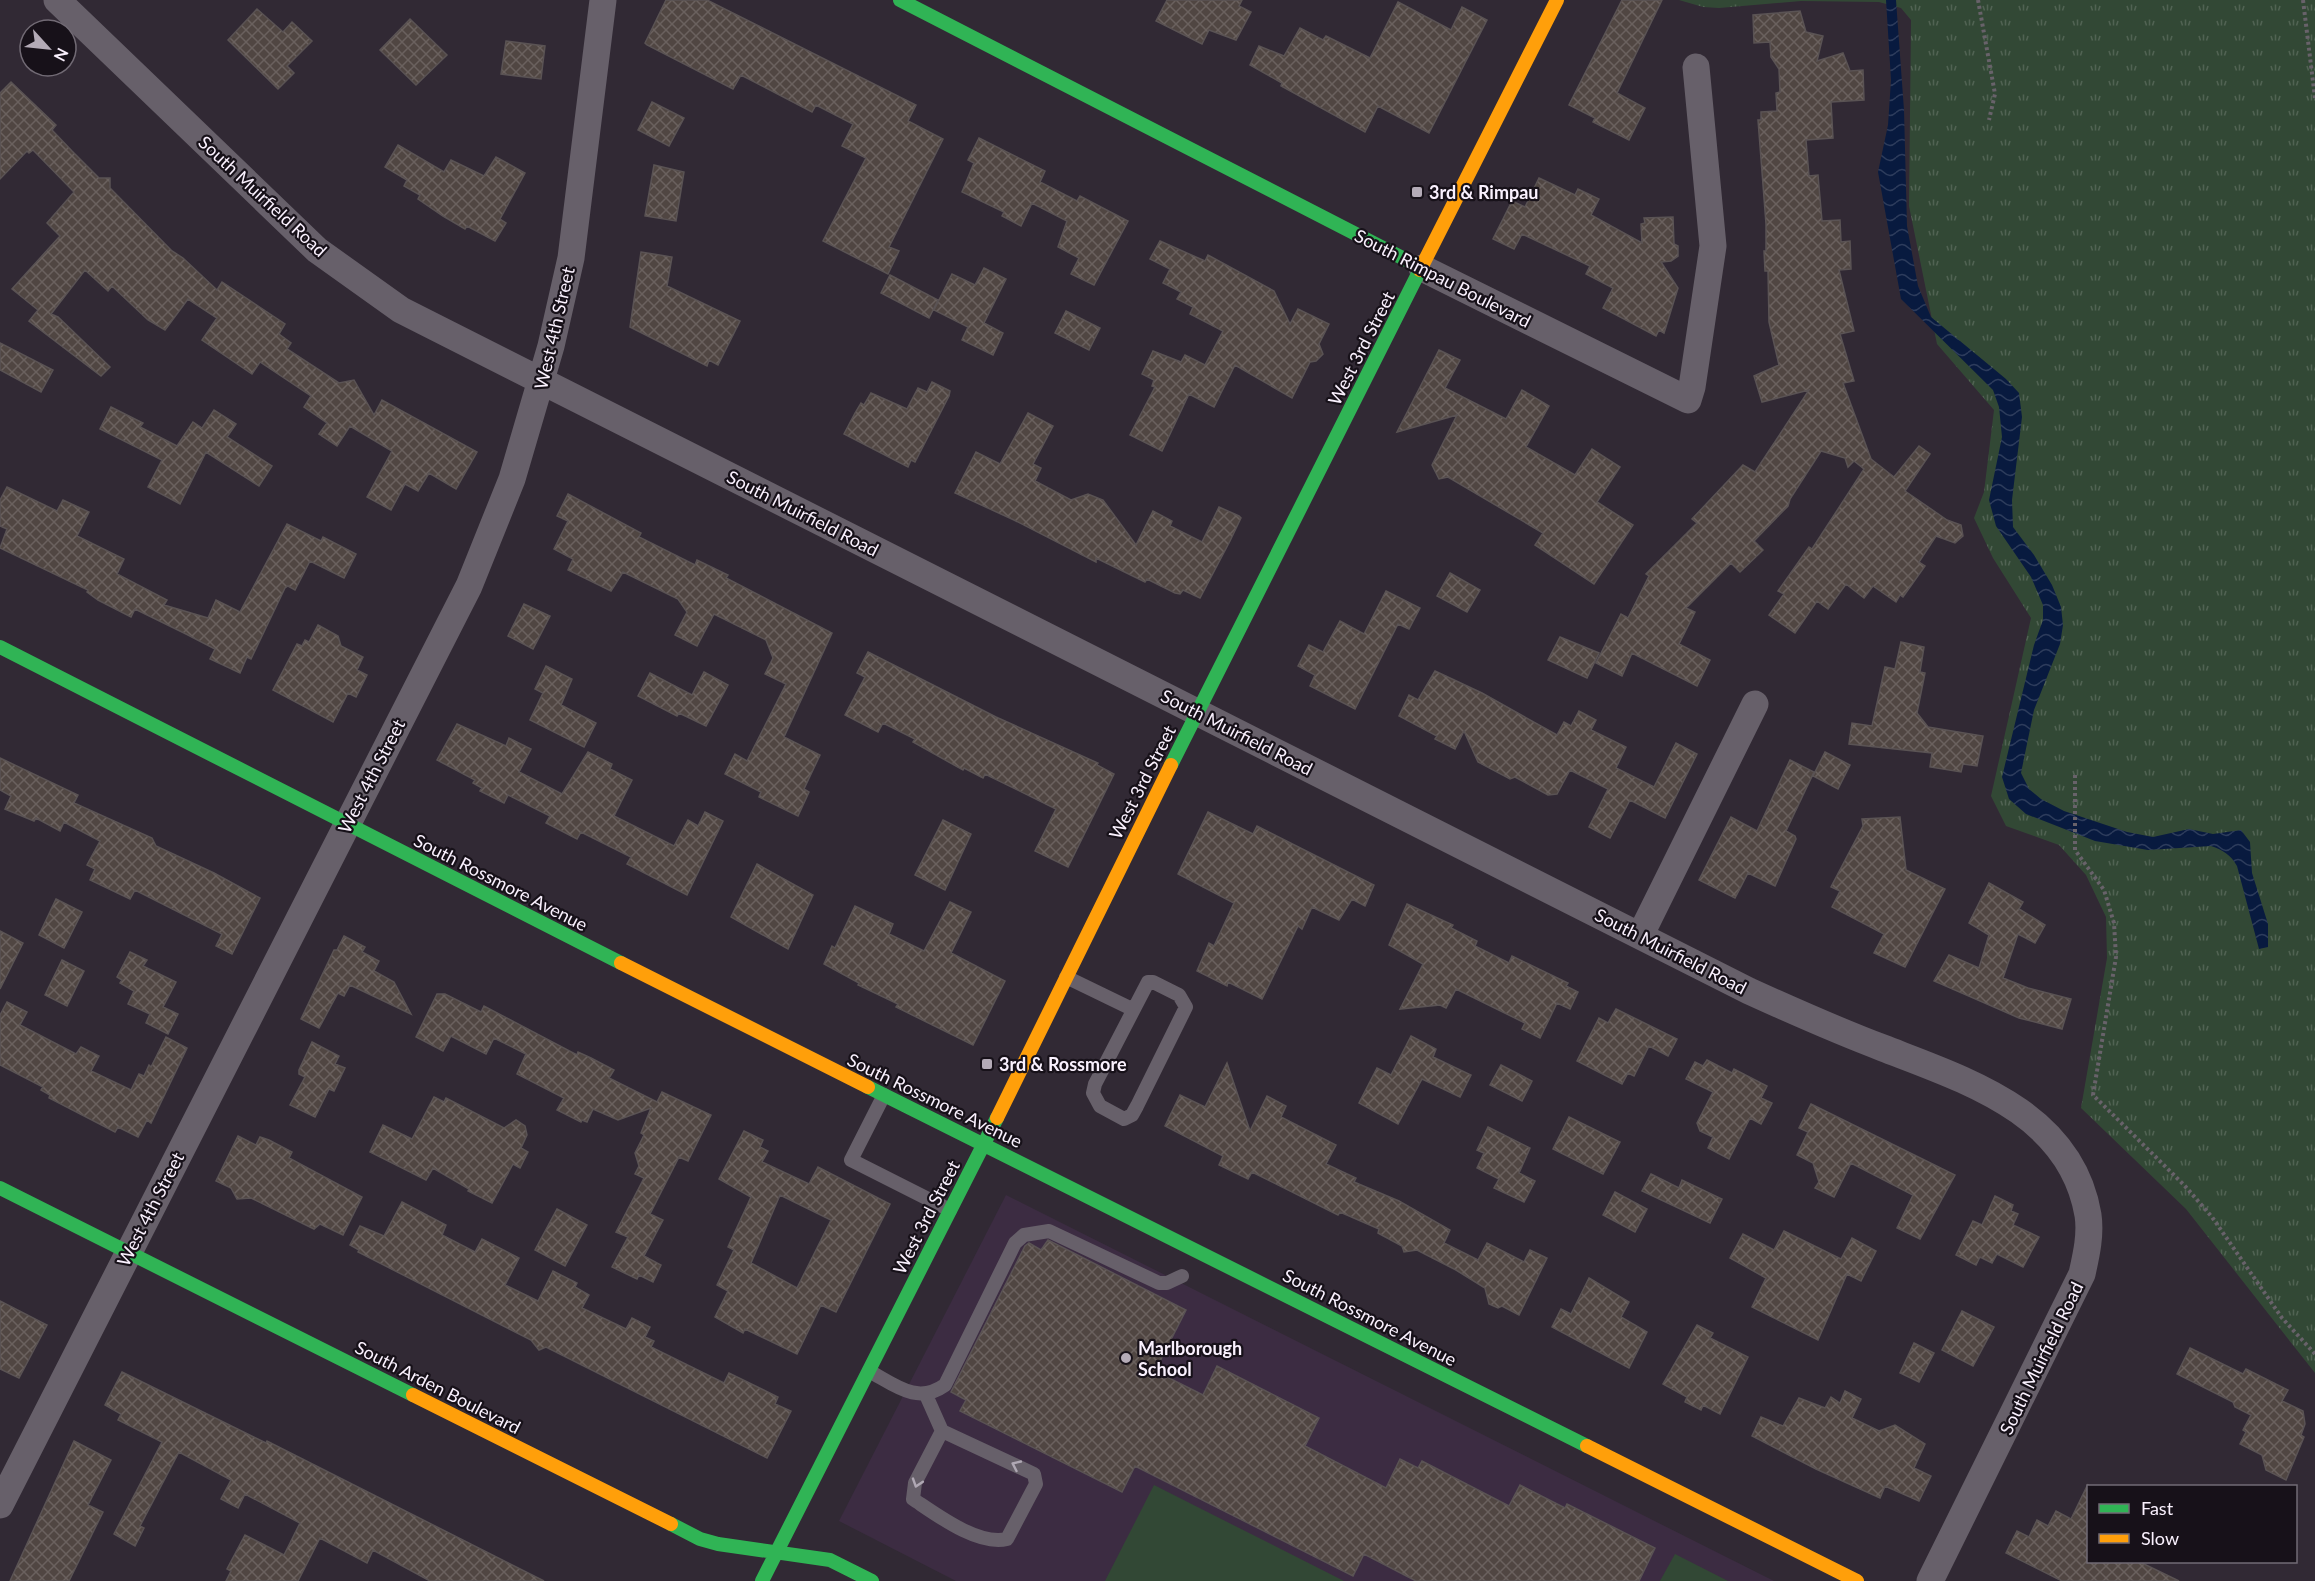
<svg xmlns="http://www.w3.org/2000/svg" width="2315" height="1581" viewBox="0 0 2315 1581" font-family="Lato,sans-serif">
	<defs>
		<pattern id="grass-tufts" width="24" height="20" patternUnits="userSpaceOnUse" patternTransform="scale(1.5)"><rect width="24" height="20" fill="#324835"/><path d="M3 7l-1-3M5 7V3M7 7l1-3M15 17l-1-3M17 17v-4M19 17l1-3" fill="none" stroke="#516353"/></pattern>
		<pattern id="water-waves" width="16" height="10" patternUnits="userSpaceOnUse" patternTransform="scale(1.5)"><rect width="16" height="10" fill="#081a3f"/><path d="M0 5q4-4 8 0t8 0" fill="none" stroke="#2d3c5c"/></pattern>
		<pattern id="building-cross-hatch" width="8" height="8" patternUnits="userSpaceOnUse" patternTransform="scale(1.5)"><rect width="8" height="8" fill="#504642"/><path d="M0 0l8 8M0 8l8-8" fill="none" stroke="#6a615e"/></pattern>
	</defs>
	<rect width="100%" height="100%" fill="#312934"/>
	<path fill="#3c2c42" d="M1006 1195 1774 1581H956L839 1521Z"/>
	<path fill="url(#grass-tufts)" d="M1679 0H2315V1373L2186 1209 2081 1108 2107 958 2106 917 2086 875 2059 845 2006 826 1991 796 2031 618 1993 558 1974 518 1984 492 1994 410 1937 344 1909 206 1911 20 1901 8 1879 2 1801 1 1719 8 1703 7Z"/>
	<path fill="#324835" d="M1154 1485 1344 1581H1105Z
		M1675 1554 1728 1581H1660Z"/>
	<path fill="url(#water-waves)" d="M1886 0H1896L1904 110 1907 226 1918 286 1931 317 2006 379 2019 393 2022 417 2012 500 2013 527 2034 555 2052 585 2061 607 2063 625 2060 644 2034 710 2021 773 2029 789 2041 799 2064 811 2127 832 2153 837 2189 829 2213 834 2241 830 2250 842 2252 873 2268 924V947L2259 949 2237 866C2231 855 2223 850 2211 846L2148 850 2095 841 2026 814 2009 799 2002 777 2034 645 2043 620V605L2031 577 1996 526 1989 500 2002 437 1999 407 1993 390 1901 299 1878 172 1888 125 1891 80Z"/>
	<path fill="url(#building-cross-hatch)" stroke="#5a5354" stroke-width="1.5" fill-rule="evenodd" d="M666 0H707L916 105 908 121 943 139 889 247 899 251 888 274 823 241 866 158 842 146 853 124 816 105 812 112 741 75 733 89 647 45 645 43Z
		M1167 0H1242L1239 6 1251 12 1236 40 1209 30 1202 44 1156 21Z
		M1622 0H1662L1617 93 1645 108 1629 140 1593 122 1595 118 1569 105Z
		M1398 2 1451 30 1462 7 1487 20 1429 133 1378 106 1365 132 1281 86 1282 83 1250 65 1259 46 1284 56 1300 28 1323 40 1326 36 1370 58Z
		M257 9 283 32 292 22 312 41 287 66 294 73 278 89 228 40Z
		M1800 11 1806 32 1823 36 1817 61 1843 53 1850 71 1863 70 1864 100 1831 102 1833 138 1806 140 1809 176 1818 175 1822 221 1840 220 1841 242 1850 241 1851 269 1839 270 1854 331 1840 334 1854 381 1843 383 1871 459 1894 477 1919 446 1930 454 1905 491 1947 520 1961 525 1963 536 1955 543 1936 536 1919 562 1925 566 1903 597 1900 595 1896 602 1873 586 1864 598 1846 584 1828 609 1817 601 1795 633 1769 615 1784 594 1778 591 1809 547 1812 549 1864 469 1854 461 1848 467 1845 458 1821 451 1790 499 1788 506 1754 541 1763 550 1740 572 1731 563 1686 608 1695 612 1679 644 1710 660 1697 686 1632 653 1622 676 1596 663 1621 614 1628 618 1649 576 1646 574 1697 523 1692 519 1743 465 1755 472 1809 390 1762 402 1754 376 1779 365 1769 322 1768 271H1765L1764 251H1766V224L1758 120H1761V112L1777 111 1776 93 1780 92 1779 69 1771 57 1770 42 1754 43 1753 15Z
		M410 19 447 55 416 85 380 50Z
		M506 41 545 46 541 79 501 74Z
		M11 82 56 125 52 130 72 151 99 178H110V188L172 251 183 258 217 290 222 282 285 324 279 334 291 343 287 349 339 383 354 380 374 415 382 400 477 452 456 489 429 473 418 491 405 484 391 510 367 497 392 451 350 426 337 446 319 434 327 423 304 407 311 396 260 362 252 374 202 340 217 318 188 299 165 330 148 320 112 286 108 291 85 270 51 314 58 317 110 367 101 376 29 321 38 310 12 289 60 236 47 223 74 192 33 150 29 153 27 151 0 179V93Z
		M652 102 684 118 669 146 638 130Z
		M979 138 1045 171 1040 182 1077 201 1080 196 1128 221 1094 285 1071 274 1079 258 1058 247 1067 221 1032 203 1021 226 1002 216 1004 212 962 192 974 163 968 160Z
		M398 145 444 172 451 160 484 176 496 157 525 173 500 219 506 223 495 241 467 226 465 229 443 216 418 199 420 195 404 186 407 180 385 167Z
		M654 165 684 172 676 221 645 216Z
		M1539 178 1575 195 1578 189 1599 199 1591 215 1642 243 1641 224 1645 223 1644 218 1673 217 1674 244 1678 246V256L1671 261 1661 262 1678 288 1664 333 1659 330 1656 336 1603 308 1613 288 1586 274 1590 266 1522 234 1514 249 1493 239 1512 201 1525 207Z
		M1160 241 1205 261 1208 255 1274 291 1290 324 1298 309 1329 324 1319 344 1323 354 1316 361 1310 362 1292 398 1235 365 1214 407 1189 394 1162 451 1130 435 1155 387 1152 386 1154 380 1142 374 1153 351 1181 362 1185 355 1205 365 1223 331 1190 314 1193 307 1177 299 1181 292 1163 283 1170 269 1150 259Z
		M641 252 672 257 667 286 740 321 718 365 709 360 707 366 630 327Z
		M984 268 1006 279 984 323 1003 333 993 355 962 340 968 327 934 310 952 274 975 285Z
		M890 275 938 300 929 318 881 293Z
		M1066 311 1100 328 1089 350 1055 333Z
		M0 343 53 370 41 392 0 370Z
		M1439 350 1460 360 1445 388 1506 419 1522 390 1549 406 1526 447 1575 475 1592 449 1620 467 1597 502 1633 525 1594 584 1535 545 1543 533 1448 477 1439 479 1432 465 1457 415 1397 432Z
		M932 382 950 391 949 396 915 462 911 460 908 467 844 434 855 413 861 403 864 405 871 393 907 409 918 388 927 392Z
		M111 407 143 423 140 427 177 446 193 422 202 428 214 410 236 424 227 437 272 466 259 486 206 452 180 504 148 487 162 460 100 429Z
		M1028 413 1053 426 1033 464 1041 468 1035 481 1071 500 1088 494 1103 500 1136 545 1153 511 1172 521 1170 526 1202 542 1219 507 1239 516 1241 518 1230 541 1200 598 1183 590 1180 594 1175 593 1147 579 1145 582 1096 558V562L1014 520 955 493 976 452 1000 464Z
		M7 487 57 511 63 500 89 512 77 536 124 559 117 574 167 600 164 605 208 618 216 600 240 612 287 524 321 541 323 537 356 554 344 578 310 561 295 590 288 586 285 588 251 659 247 657 240 673 210 659 215 649 186 634 135 609 131 617 98 600 87 592 88 590 0 548 7 529 0 526V500Z
		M568 494 641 533 639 537 695 565 697 560 728 575 726 578 832 633 784 737 820 755 804 789 809 792 798 816 759 797 761 792 725 774 735 754 747 761 786 684 765 674 773 658 766 640 714 614 697 646 675 635 687 612 678 599 623 572 611 591 568 570 573 559 554 549 568 521 557 516Z
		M1450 573 1480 590 1467 612 1437 596Z
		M1386 591 1420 608 1409 629 1398 624 1355 709 1310 686 1315 675 1298 666 1309 645 1323 652 1340 621 1364 634Z
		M524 604 550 616 533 649 508 636Z
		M318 625 338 636 341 646 363 657 357 670 367 675 356 697 348 693 333 722 273 690 297 644 302 646 305 640 309 642Z
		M1560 637 1599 653 1587 678 1548 660Z
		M1901 642 1924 647 1920 672 1925 673 1917 713 1928 727 1983 736 1977 766 1963 764 1961 772 1930 767 1932 753 1849 744 1852 723 1872 726 1885 667 1895 669Z
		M868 652 996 717 1098 763 1097 765 1114 774 1068 867 1035 851 1056 809 985 774 983 778 964 768 963 770 913 742 915 739 883 723 878 732 845 715 865 677 857 673Z
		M546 666 572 679 561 705 596 723 584 747 530 720 543 693 535 689Z
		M1435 671 1482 693 1557 735 1564 722 1571 726 1579 711 1596 720 1591 730 1626 747 1616 768 1654 787 1676 743 1697 754 1665 818 1630 800 1610 838 1589 827 1608 789 1570 770 1557 794 1548 795 1515 777 1510 779 1478 762 1464 731 1455 749 1435 739 1437 736 1399 716 1409 695 1418 700Z
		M704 672 728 685 706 726 679 713 677 716 638 696 650 673 692 695Z
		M457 724 506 746 509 738 531 749 519 772 562 794 588 752 612 764 610 769 632 780 614 816 674 846 688 820 698 826 705 812 723 821 687 895 627 864 631 857 581 832 577 839 546 823 550 816 508 795 504 803 480 791 482 788 473 783 475 780 437 760Z
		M1825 752 1850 765 1838 789 1813 776Z
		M0 758 78 795 74 803 152 838 156 846 214 873 260 898 232 954 216 946 222 934 135 890 130 899 90 880 95 869 87 865 100 841 64 822 60 831 36 818 34 821 5 809 11 796 0 790Z
		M1790 760 1814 772 1786 831 1795 836 1796 839 1775 886 1748 873 1735 898 1699 880 1731 817 1757 831Z
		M1208 812 1253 834 1257 826 1374 885 1365 906 1352 899 1339 920 1312 907 1302 929 1298 926 1262 999 1228 982 1227 986 1197 971 1209 943 1214 946 1234 903 1178 874Z
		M1900 817 1906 870 1945 889 1905 967 1874 953 1884 934 1832 907 1840 891 1831 887 1863 826 1862 819Z
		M943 820 971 834 945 890 915 875Z
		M757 864 813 895 788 949 731 917Z
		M1989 883 2023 902 2019 909 2045 925 2035 943 2018 934 2003 978 2028 988 2071 999 2062 1029 2019 1018 1934 981 1949 955 1979 968 1989 935 1969 923Z
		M56 899 82 912 64 948 39 935Z
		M950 902 971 912 951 953 1005 981 973 1045 896 1007 898 1004 858 985 859 983 824 964 832 946 835 948 855 906 893 924 889 934 924 951Z
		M1407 904 1453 925 1451 928 1477 941 1475 946 1509 963 1512 956 1568 983 1566 986 1578 992 1570 1009 1557 1003 1540 1038 1522 1029 1525 1023 1456 989 1446 1008 1440 1005 1400 1009 1423 964 1389 945Z
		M0 931 23 943 0 989Z
		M344 936 365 947 362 952 379 961 374 971 394 982 411 1014 350 985 344 996 338 993 319 1028 301 1019 334 950H337Z
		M130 952 147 960 143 966 176 982 163 1007 178 1014 168 1034 146 1023 150 1014 128 1004 134 991 120 983 122 980 117 977Z
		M62 960 84 971 67 1006 45 995Z
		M437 994H445L481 1012 484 1006 577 1055 578 1052 591 1058 614 1070 609 1078 657 1102 662 1092 711 1115 688 1161 679 1157 650 1214 663 1220 644 1256 661 1265 653 1282 639 1275 637 1279 612 1267 628 1237 616 1232 644 1178 635 1174 639 1166 635 1153 644 1135 641 1133 651 1108 618 1120 593 1109 587 1122 582 1120 581 1122 557 1110 564 1098 517 1074 526 1054 494 1038 486 1054 451 1036 443 1051 416 1037Z
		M7 1002 27 1012 20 1025 76 1054 81 1047 99 1056 91 1071 131 1090 139 1074 144 1076 149 1065 151 1067 166 1037 187 1048 151 1123 147 1120 138 1137 118 1127 115 1132 49 1098 50 1095 41 1090 43 1087 0 1065V1015Z
		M1616 1009 1677 1039 1668 1056 1649 1046 1634 1076 1628 1073 1622 1084 1577 1061 1599 1018 1608 1023Z
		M1411 1036 1436 1049 1433 1057 1471 1075 1460 1097 1422 1079 1398 1124 1359 1103 1377 1068 1391 1075Z
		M312 1042 339 1056 335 1064 345 1068 334 1091 329 1089 315 1117 290 1105 305 1077 299 1074V1070Z
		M1707 1060 1732 1073 1734 1069 1767 1086 1761 1098 1772 1103 1761 1124 1750 1118 1729 1159 1708 1148 1713 1137 1700 1131 1697 1123 1713 1092 1686 1079 1695 1062 1703 1066Z
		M1227 1063 1250 1131 1267 1096 1286 1106 1281 1117 1336 1145 1326 1164 1356 1178 1354 1182 1399 1201 1450 1230 1444 1243 1478 1260 1487 1243 1524 1262 1530 1250 1547 1258 1519 1315 1502 1306 1498 1308 1489 1304 1485 1288 1456 1270 1417 1250 1404 1252 1402 1246 1378 1233 1379 1229 1340 1212 1338 1215 1252 1172 1248 1179 1219 1165 1223 1156 1165 1126 1180 1095 1205 1107Z
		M1501 1065 1532 1081 1522 1101 1490 1085Z
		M434 1097 444 1102 446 1098 504 1128 516 1120 525 1126 527 1135 521 1148 528 1152 520 1168 513 1164 492 1203 468 1191 469 1189 433 1168 426 1180 370 1152 383 1125 412 1139Z
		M1811 1104 1955 1175 1920 1239 1897 1228 1913 1195 1851 1163 1834 1197 1815 1188 1819 1182 1813 1163 1797 1155 1808 1132 1799 1128Z
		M1569 1117 1620 1142 1603 1174 1553 1149Z
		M1488 1127 1530 1148 1519 1173 1535 1181 1524 1202 1494 1188 1499 1179 1477 1168 1484 1153 1477 1150Z
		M744 1131 763 1140 760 1147 768 1151 762 1162 809 1184 818 1167 890 1204 836 1312 821 1305 797 1354 745 1329 743 1333 715 1317 728 1291 717 1285 734 1250 728 1247 751 1197 719 1179ZM780 1195 831 1220 797 1288 751 1263Z
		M238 1136 256 1145 260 1137 269 1140 292 1152 289 1158 362 1197 343 1235 320 1224 314 1229 251 1198 237 1199 231 1188 216 1181Z
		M1651 1174 1679 1188 1682 1180 1722 1199 1710 1223 1642 1191Z
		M1615 1192 1647 1209 1635 1232 1603 1215Z
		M1995 1196 2013 1205 2011 1211 2018 1214 2013 1225 2039 1237 2023 1267 1997 1254 1992 1263 1980 1257 1976 1265 1956 1255 1973 1221 1982 1225Z
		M402 1202 446 1225 442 1235 475 1252 482 1239 519 1258 505 1285 538 1301 553 1271 577 1283 575 1287 589 1295 582 1308 626 1329 632 1318 650 1327 645 1337 654 1341 651 1347 724 1383 729 1373 778 1397 775 1404 791 1411 767 1458 546 1347 539 1350 531 1340 358 1252 359 1250 350 1245 360 1226 384 1236Z
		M557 1209 587 1225 565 1266 535 1250Z
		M1784 1231 1841 1259 1852 1238 1876 1251 1861 1281 1847 1274 1818 1340 1752 1307 1766 1278 1730 1258 1743 1234 1774 1250Z
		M1048 1240 1186 1310 1155 1371 1203 1395 1217 1366 1319 1418 1305 1446 1386 1488 1400 1459 1418 1468 1422 1461 1509 1506 1520 1485 1565 1508 1567 1504 1655 1548 1639 1581H1416L1364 1554 1353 1576 1135 1466 1122 1492 960 1411 966 1400 951 1392 1025 1246 1029 1243 1041 1250Z
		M1589 1278 1629 1302 1621 1317 1647 1332 1629 1368 1552 1327 1561 1309 1571 1314Z
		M0 1301 47 1325 19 1378 0 1369Z
		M1962 1311 1994 1327 1973 1366 1942 1350Z
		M1697 1325 1713 1333 1710 1338 1748 1357 1720 1414 1703 1405 1701 1410 1685 1402 1687 1397 1663 1384Z
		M1914 1343 1934 1353 1919 1382 1900 1373Z
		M2190 1348 2243 1374 2246 1369 2288 1390 2282 1401 2303 1411 2305 1424 2301 1435 2304 1437 2286 1480 2266 1470 2262 1455 2240 1444 2246 1432 2243 1430 2251 1415 2235 1407 2233 1402 2177 1374Z
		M122 1372 266 1443 267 1441 544 1581H430L373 1550 367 1563 320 1538 298 1581H226L231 1571 227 1569 245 1535 284 1555 300 1523 245 1494 238 1508 221 1499 231 1480 179 1452 140 1526 144 1528 135 1546 114 1534 162 1442 118 1420 121 1414 105 1405Z
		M1845 1391 1861 1399 1852 1418 1879 1431 1895 1425 1925 1444 1914 1468 1931 1476 1919 1501 1885 1486 1880 1498 1816 1469 1752 1436 1761 1417 1783 1426 1799 1398 1825 1408 1831 1397 1840 1403Z
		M74 1441 111 1460 88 1505 103 1512 69 1581H10Z
		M2088 1484V1562H2140L2179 1581H2062L2006 1553 2017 1531 2029 1537 2037 1520 2048 1526 2056 1511 2071 1519Z"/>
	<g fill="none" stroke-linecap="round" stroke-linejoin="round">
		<path stroke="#68626a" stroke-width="4" stroke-dasharray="3 3" stroke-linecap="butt" d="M1978 0 1995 94 1989 120
			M2303 0 2315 98
			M2075 775V850L2104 890 2114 923 2116 957 2093 1095 2184 1185 2212 1217 2282 1318 2315 1354"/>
		<path stroke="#67606a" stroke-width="14" d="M1066 977 1132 1009
			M1148 982H1153L1179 995 1186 1007 1137 1106 1132 1115 1124 1119 1100 1106 1093 1093 1095 1084Z
			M884 1095 851 1160 950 1210
			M869 1371C895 1385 917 1405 945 1385L1015 1243 1024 1235 1049 1231 1159 1283H1167L1182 1276
			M926 1395 942 1431 915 1483 913 1499C937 1515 978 1546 1007 1539L1036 1484 1034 1474 942 1431"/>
		<path stroke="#67606a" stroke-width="27" d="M57 0 317 250 401 310 1749 991C1793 1011 1838 1031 1883 1048 1968 1081 2071 1113 2088 1215 2091 1235 2086 1256 2082 1274L1930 1581
			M1422 268 1688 400 1692 387 1713 246 1696 67
			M1640 936 1755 704
			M0 1505 469 586 512 479 551 346 571 258 603 0"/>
		<path stroke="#30b455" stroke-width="14" d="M900 0 1422 268
			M0 647 621 963
			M1171 765 1420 270
			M868 1087 1587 1446
			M0 1188 413 1395
			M671 1524 700 1539 718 1544 830 1560 872 1581
			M762 1581 997 1118"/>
		<path stroke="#ff9f0a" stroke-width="14" d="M1420 270 1557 0
			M621 963 868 1087
			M997 1118 1171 765
			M413 1395 671 1524
			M1587 1446 1857 1581"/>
	</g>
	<defs><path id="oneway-chevron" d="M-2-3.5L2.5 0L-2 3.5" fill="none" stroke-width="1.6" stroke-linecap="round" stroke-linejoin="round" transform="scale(1.5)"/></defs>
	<g stroke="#b0a8b4">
		<use href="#oneway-chevron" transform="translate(1016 1465) rotate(-155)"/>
		<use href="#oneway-chevron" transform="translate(917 1483) rotate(108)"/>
	</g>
	<g fill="#b4abb7" stroke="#171119" stroke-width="2">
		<rect x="1411" y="186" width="12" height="12" rx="3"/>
		<rect x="981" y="1058" width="12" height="12" rx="3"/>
		<circle cx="1126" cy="1358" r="6"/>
	</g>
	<g text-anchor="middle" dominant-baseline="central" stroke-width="4.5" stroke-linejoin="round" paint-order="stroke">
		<g font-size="18" font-weight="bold" fill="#faf1fe" stroke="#171119" text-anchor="start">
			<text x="1429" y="192">3rd &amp; Rimpau</text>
			<text x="999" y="1064">3rd &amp; Rossmore</text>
			<text x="1138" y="1348">Marlborough<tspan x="1138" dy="21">School</tspan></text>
		</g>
		<g font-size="18" fill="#faf1fe" stroke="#171119">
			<text transform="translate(263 196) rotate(43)">South Muirfield Road</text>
			<text transform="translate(1443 278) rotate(27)">South Rimpau Boulevard</text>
			<text transform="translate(554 328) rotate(-77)">West 4th Street</text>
			<text transform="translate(1361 348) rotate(-63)">West 3rd Street</text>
			<text transform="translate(803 513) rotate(27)">South Muirfield Road</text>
			<text transform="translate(1237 732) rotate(27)">South Muirfield Road</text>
			<text transform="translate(371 776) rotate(-63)">West 4th Street</text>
			<text transform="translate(1142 782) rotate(-63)">West 3rd Street</text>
			<text transform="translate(501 882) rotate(27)">South Rossmore Avenue</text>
			<text transform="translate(1671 951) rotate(27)">South Muirfield Road</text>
			<text transform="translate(935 1100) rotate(26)">South Rossmore Avenue</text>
			<text transform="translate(150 1209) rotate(-63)">West 4th Street</text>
			<text transform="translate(926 1217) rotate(-63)">West 3rd Street</text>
			<text transform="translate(1370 1317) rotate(27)">South Rossmore Avenue</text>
			<text transform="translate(2041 1358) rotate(-64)">South Muirfield Road</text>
			<text transform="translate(438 1387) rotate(27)">South Arden Boulevard</text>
		</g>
	</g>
	<rect x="2087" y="1485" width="210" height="78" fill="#171119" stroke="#726b75" stroke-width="1.5"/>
	<rect x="2099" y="1504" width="30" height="9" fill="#30b455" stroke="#726b75" stroke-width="1.5"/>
	<text x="2141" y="1515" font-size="18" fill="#faf1fe">Fast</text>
	<rect x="2099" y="1534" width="30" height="9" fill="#ff9f0a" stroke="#726b75" stroke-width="1.5"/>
	<text x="2141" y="1545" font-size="18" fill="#faf1fe">Slow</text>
	<g transform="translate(48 48) rotate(117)"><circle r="28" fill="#171119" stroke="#726b75" stroke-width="1.5"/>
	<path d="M0-4.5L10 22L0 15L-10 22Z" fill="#b4abb7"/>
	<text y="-9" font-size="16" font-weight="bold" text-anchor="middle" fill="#faf1fe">N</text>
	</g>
</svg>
